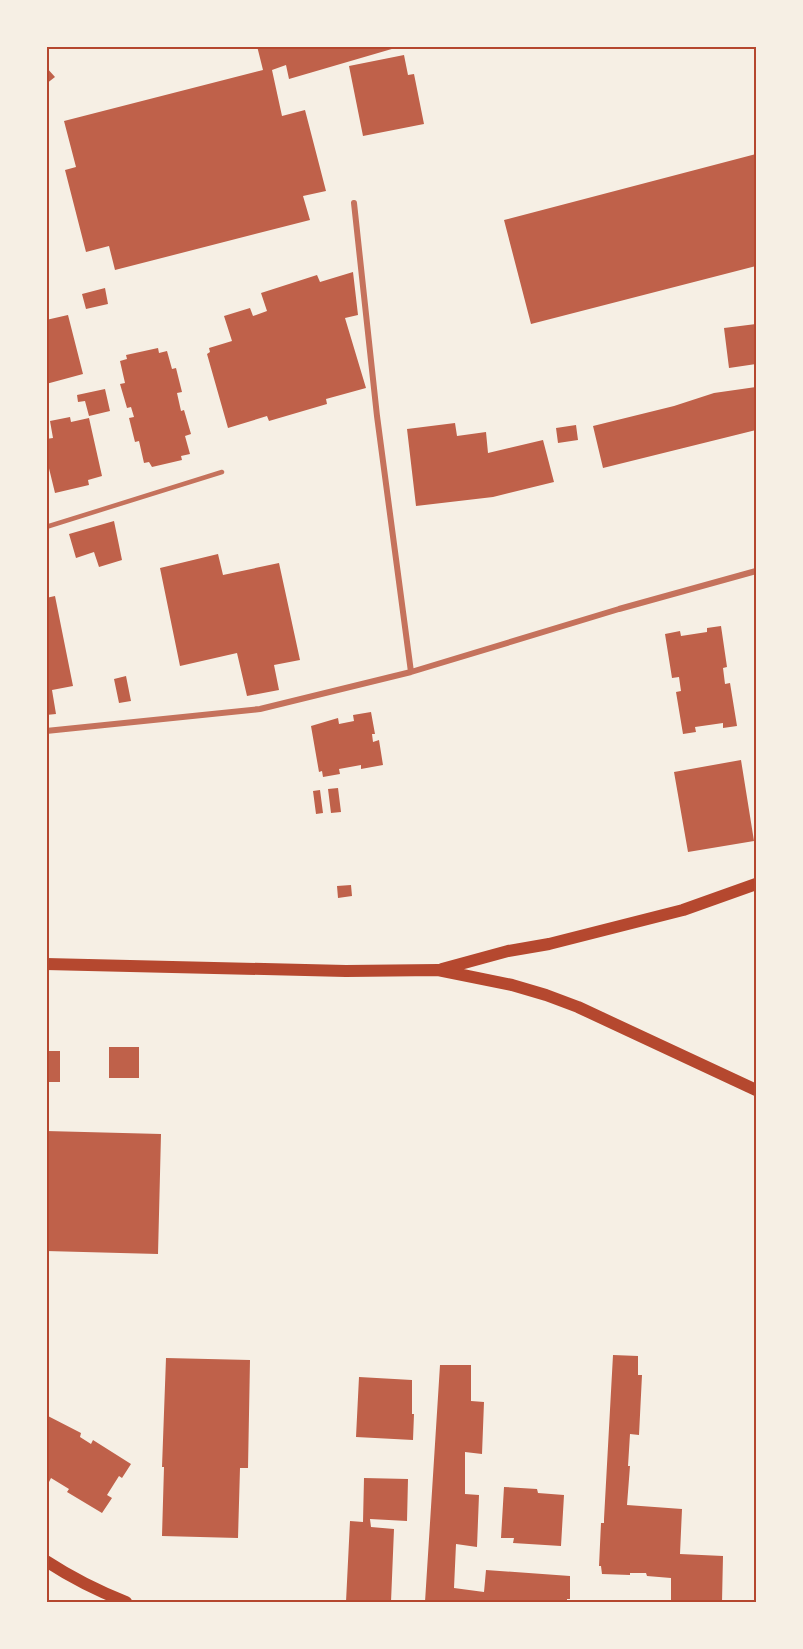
<svg xmlns="http://www.w3.org/2000/svg" width="803" height="1649" viewBox="0 0 803 1649" font-family="'Public Sans',sans-serif">
	<rect width="100%" height="100%" fill="#f6efe4"/>
	<path fill="#bf614a" d="M257 46H402L289 79 286 65 272 70 282 116 305 110 326 191 303 196 310 220 115 270 109 246 86 252 65 170 76 167 64 121 263 70Z
		M404 55 408 75 414 74 424 124 363 136 349 66Z
		M46 67 55 77 46 84Z
		M756 154V266L531 324 504 220Z
		M353 272 358 315 345 318 366 388 326 399 327 404 269 421 267 416 228 428 207 354 210 352 209 348 232 341 224 316 250 308 253 316 267 311 261 293 317 275 320 282Z
		M105 288 108 304 86 309 82 294Z
		M68 315 83 374 46 384V320Z
		M756 324V364L729 368 724 328Z
		M158 348 159 353 167 351 172 369 176 368 182 392 177 393 181 411 184 410 191 434 185 436 190 454 181 456 182 460 152 467 149 462 144 463 139 441 135 442 129 418 134 417 131 407 127 408 120 384 125 383 120 361 127 359 126 355Z
		M756 387V430L603 468 593 426 674 406 714 393Z
		M105 389 110 411 89 416 85 401 78 402 77 395Z
		M70 417 71 422 89 418 102 476 88 480 89 485 55 493 46 456V439L53 438 50 421Z
		M455 423 457 436 486 432 488 453 543 440 554 482 493 497 416 506 407 429Z
		M576 425 578 440 558 443 556 428Z
		M114 521 122 560 99 567 94 552 76 558 69 534Z
		M218 554 223 575 279 563 300 660 274 665 279 690 247 696 237 653 180 666 160 568Z
		M55 596 73 686 52 690 56 714 46 715V598Z
		M721 626 727 667 723 668 725 684 730 683 737 726 723 728V723L695 727 696 732 683 734 676 692 681 691 679 677 672 678 665 634 680 631 681 636 707 632V628Z
		M126 676 131 701 119 703 114 679Z
		M371 712 375 734H372L373 742 379 740 383 765 361 769V765L339 769 340 774 323 777 322 771 319 772 311 726 338 718 339 724 354 721 353 715Z
		M741 760 754 841 688 852 674 772Z
		M338 788 341 812 331 813 328 789Z
		M320 790 323 813 316 814 313 791Z
		M351 885 352 896 338 898 337 886Z
		M109 1047H139V1078H109Z
		M46 1051H60V1082H46Z
		M46 1131 161 1134 158 1254 46 1251Z
		M613 1355 638 1356V1375H642L639 1435 630 1434 628 1466H630L627 1505 682 1509 680 1554 723 1556 722 1602H671V1578L647 1576 646 1573H630V1575L602 1574 601 1566H599L601 1523H604V1519Z
		M166 1358 250 1360 248 1468H240L238 1538 162 1536 164 1467H162Z
		M440 1365H471V1401L484 1402 482 1454 465 1452V1494L479 1495 477 1547 456 1544 454 1588 484 1592 486 1570 570 1576V1599H567V1602H425Z
		M359 1377 412 1380V1414H414L413 1440 356 1437Z
		M46 1415 81 1433 80 1437 91 1444 93 1440 131 1464 122 1478 119 1476 107 1495 112 1498 102 1513 67 1492 69 1489 51 1478 49 1482 46 1480Z
		M364 1478 408 1479 407 1521 370 1519 371 1527 394 1529 391 1602H346L350 1521 363 1522Z
		M504 1487 537 1489 538 1493 564 1495 561 1546 513 1543 514 1538H501Z"/>
	<g fill="none" stroke-linecap="round" stroke-linejoin="round">
		<path stroke="#c5725c" stroke-width="4.5" d="M46 527 222 472"/>
		<path stroke="#c5725c" stroke-width="6" d="M354 203 377 416 411 672
			M46 731 260 709 411 672 619 609 756 571"/>
		<path stroke="#b5482f" stroke-width="12" d="M46 964 346 971 438 970 512 985 546 995 578 1007 756 1090
			M442 969 508 951 549 944 683 910 756 884
			M46 1561C72 1578 98 1591 126 1602"/>
	</g>
	<rect width="803" height="1649" fill="none" stroke="#f6efe4" stroke-width="96"/>
	<rect x="48" y="48" width="707" height="1553" fill="none" stroke="#b5482f" stroke-width="2"/>
</svg>
